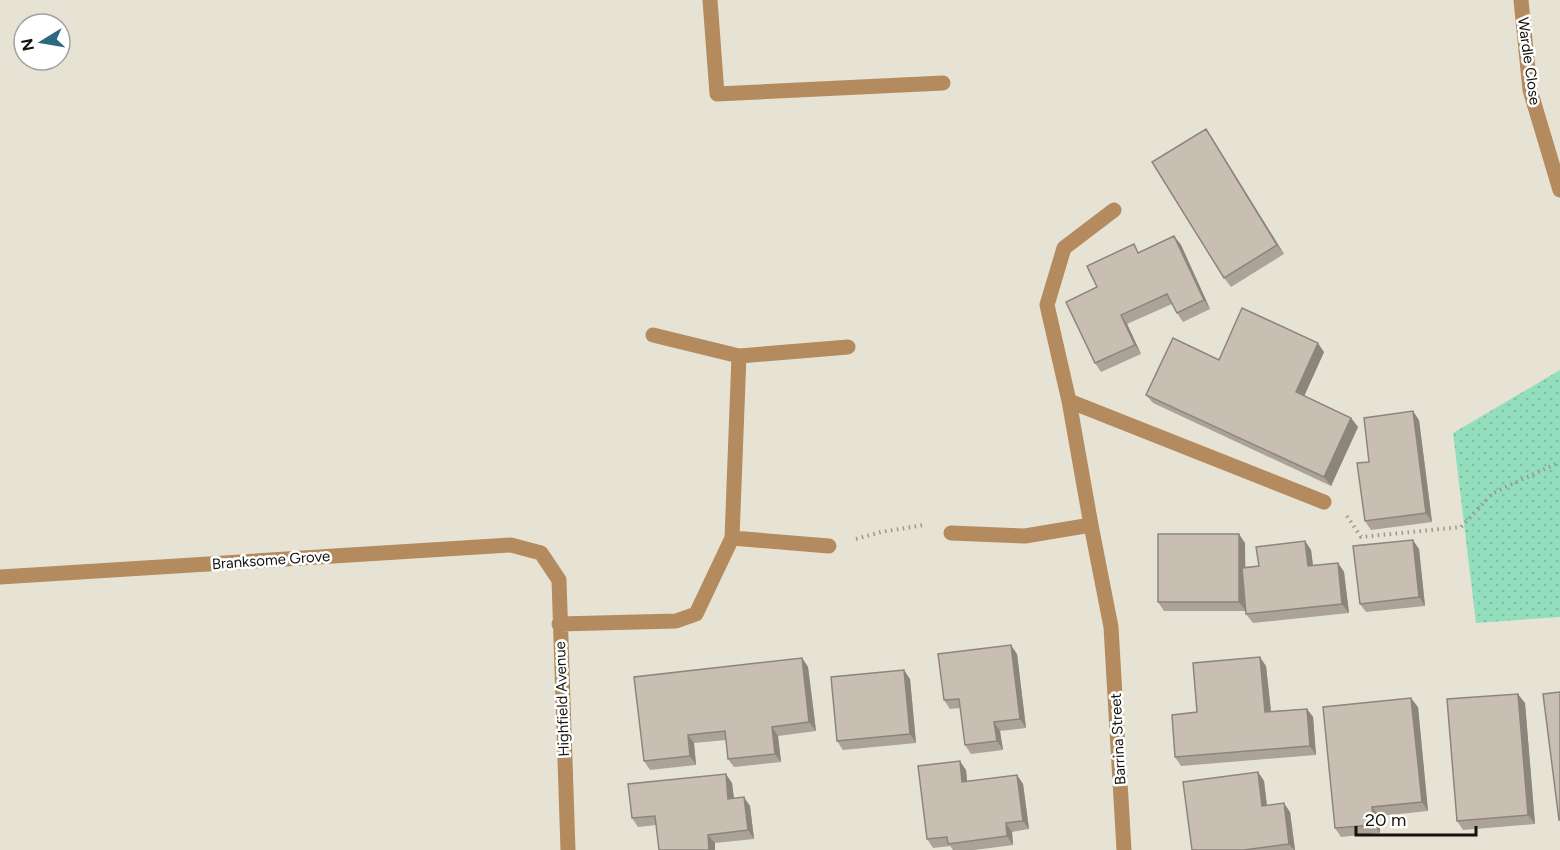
<svg xmlns="http://www.w3.org/2000/svg" width="1560" height="850" viewBox="0 0 1560 850" font-family="Figtree,sans-serif">
	<defs>
		<pattern id="grass-dots" width="8" height="8" patternUnits="userSpaceOnUse" patternTransform="scale(1.5)"><rect width="8" height="8" fill="#93dfbd"/><path d="M2 2h.1M6 6h.1" fill="none" stroke="#7ebea1" stroke-width="1.8" stroke-linecap="round"/></pattern>
	</defs>
	<rect width="100%" height="100%" fill="#e7e3d4"/>
	<path fill="url(#grass-dots)" d="M1560 370V617L1476 623 1453 433Z"/>
	<g fill="none" stroke-linecap="round" stroke-linejoin="round">
		<path stroke="#99968b" stroke-width="4" stroke-dasharray="1.5 4.5" stroke-linecap="butt" d="M1347 516 1361 537 1461 527 1493 493 1560 462
			M856 539 881 532 924 525"/>
		<path stroke="#b48b5e" stroke-width="15" d="M710 0 717 94 943 83
			M1521 0 1530 90 1560 190
			M1114 210 1064 248 1047 305 1069 401 1091 525 1111 627 1124 850
			M653 335 739 356
			M1069 401 1324 502
			M951 533 1025 536 1091 525
			M732 538 829 546
			M0 577 511 545 541 553 559 580 568 850
			M559 624 676 621 696 614 732 538 739 356 848 347"/>
	</g>
	<path fill="#aca398" d="M1212 138 1284 254 1231 287 1224 278Z
		M1174 236 1181 245 1210 309 1183 322 1177 313 1172 304 1127 324 1141 354 1101 372 1095 363 1097 287 1140 252Z
		M1324 352 1304 396 1351 418 1358 427 1331 486 1153 403 1146 395 1219 360Z
		M1419 420 1432 522 1371 530 1365 521 1369 462Z
		M1305 541 1311 550 1313 565 1338 563 1344 572 1349 613 1253 623 1246 614V606V611H1164L1158 602 1245 543V568L1259 566Z
		M1419 549 1425 606 1366 612 1360 604Z
		M1017 654 1026 728 1000 731 1003 750 971 754 965 745 960 708 950 709 944 700Z
		M802 658 808 667 816 731 778 736 781 762 734 767 728 759 726 740 694 743 696 765 650 770 644 761Z
		M1266 666 1271 711 1307 709 1313 717 1316 755 1181 766 1175 757Z
		M910 679 916 743 843 750 837 741Z
		M1525 703 1535 824 1463 830 1457 821Z
		M1418 707 1428 811 1379 816 1380 833 1341 837 1335 828Z
		M966 770 967 781 1017 775 1023 784 1029 829 1012 832 1013 845 975 850H953L950 846 933 848 927 839Z
		M1258 772 1264 781 1267 806 1290 812 1295 850H1192Z
		M732 783 734 798 750 806 754 839 715 843V850H659L656 825 638 827 632 818Z"/>
	<path fill="#8c857c" d="M1206 129 1212 138 1284 254 1277 245Z
		M1174 236 1181 245 1210 309 1204 300Z
		M1121 315 1127 324 1141 354 1135 345Z
		M1318 343 1324 352 1302 401 1296 392Z
		M1413 411 1419 420 1432 522 1426 513Z
		M1351 418 1358 427 1331 486 1324 477Z
		M1239 534 1245 543 1246 611 1239 602Z
		M1413 540 1419 549 1425 606 1419 597Z
		M1305 541 1311 550 1314 575 1308 566Z
		M1338 563 1344 572 1349 613 1342 604Z
		M1011 645 1017 654 1026 728 1020 719Z
		M1260 657 1266 666 1272 721 1265 712Z
		M802 658 808 667 816 731 809 722Z
		M904 670 910 679 916 743 910 734Z
		M1518 694 1525 703 1535 824 1528 815Z
		M1411 698 1418 707 1428 811 1422 802Z
		M1307 709 1313 717 1316 755 1310 746Z
		M994 722 1000 731 1003 750 997 741Z
		M772 727 778 736 781 762 775 754Z
		M688 735 694 743 696 765 690 756Z
		M960 761 966 770 968 791 962 782Z
		M1258 772 1264 781 1268 815 1262 806Z
		M726 774 732 783 735 808 728 799Z
		M1017 775 1023 784 1029 829 1023 821Z
		M744 797 750 806 754 839 748 830Z
		M1284 803 1290 812 1295 850H1294L1289 844Z
		M1372 807 1379 816 1380 833 1374 825Z
		M1006 823 1012 832 1013 845 1007 836Z
		M708 835 715 843V850H709Z"/>
	<path fill="#c8beb1" stroke="#8c857c" stroke-width="1.5" d="M1206 129 1277 245 1224 278 1152 162Z
		M1174 236 1204 300 1177 313 1167 294 1121 315 1135 345 1095 363 1066 302 1097 287 1087 266 1134 244 1138 253Z
		M1242 308 1318 343 1296 392 1351 418 1324 477 1146 395 1173 338 1219 360Z
		M1413 411 1426 513 1365 521 1357 463 1369 462 1364 418Z
		M1158 534H1239V602H1158Z
		M1413 540 1419 597 1360 604 1353 546Z
		M1305 541 1308 566 1338 563 1342 604 1246 614 1242 568 1259 566 1256 547Z
		M1011 645 1020 719 994 722 997 741 965 745 959 699 944 700 938 654Z
		M1260 657 1265 712 1307 709 1310 746 1175 757 1172 715 1197 712 1193 663Z
		M802 658 809 722 772 727 775 754 728 759 725 731 688 735 690 756 644 761 634 677Z
		M904 670 910 734 837 741 831 677Z
		M1560 692V820H1559L1543 694Z
		M1518 694 1528 815 1457 821 1447 699Z
		M1411 698 1422 802 1372 807 1374 825 1335 828 1323 707Z
		M960 761 962 782 1017 775 1023 821 1006 823 1007 836 948 844 947 837 927 839 918 766Z
		M1258 772 1262 806 1284 803 1289 844 1244 850H1192L1183 782Z
		M726 774 728 799 744 797 748 830 708 835 709 850H659L655 816 632 818 628 784Z"/>
	<g text-anchor="middle" dominant-baseline="central" stroke-width="5" stroke-linejoin="round" paint-order="stroke">
		<g font-size="15" fill="#14130e" stroke="#fff">
			<text transform="translate(1529 61) rotate(82)">Wardle Close</text>
			<text transform="translate(271 560) rotate(-4)">Branksome Grove</text>
			<text transform="translate(562 699) rotate(-92)">Highfield Avenue</text>
			<text transform="translate(1118 739) rotate(-93)">Barrina Street</text>
		</g>
	</g>
	<g transform="translate(42 42) rotate(259)"><circle r="28" fill="#ffffff" stroke="#a1a19f" stroke-width="1.5"/>
	<path d="M0-4.5L10 22L0 15L-10 22Z" fill="#2c687f"/>
	<text y="-9" font-size="16" font-weight="bold" text-anchor="middle" fill="#14130e">N</text>
	</g>
	<path d="M1356 826v9h120v-9" fill="none" stroke="#14130e" stroke-width="3"/>
	<text x="1365" y="826" font-size="18" fill="#14130e" stroke="#ffffff" stroke-width="4.5" paint-order="stroke">20 m</text>
</svg>
